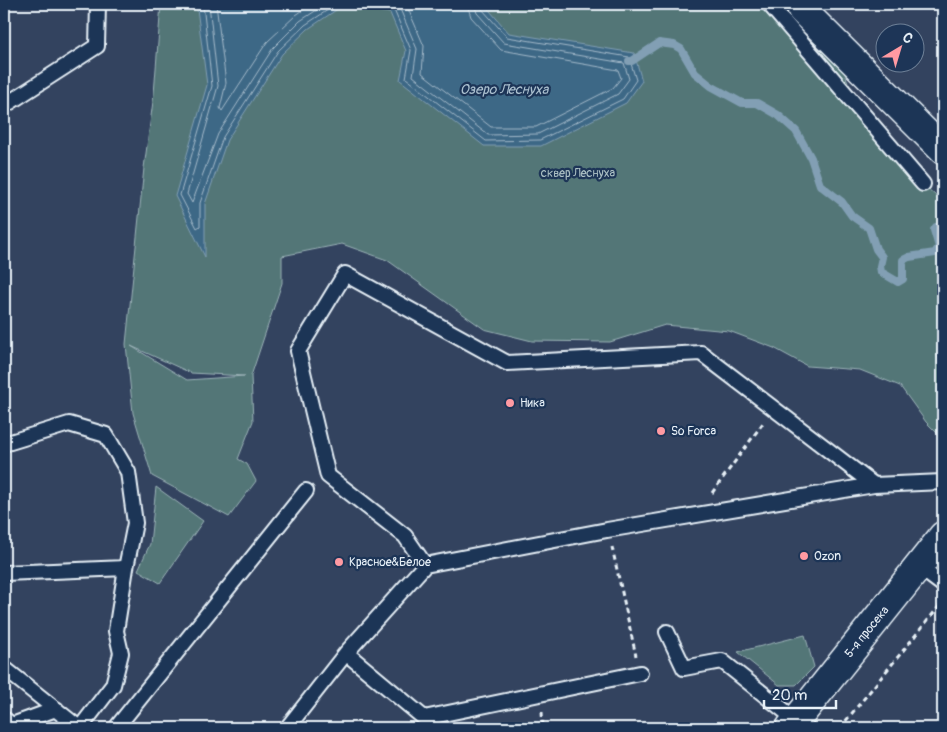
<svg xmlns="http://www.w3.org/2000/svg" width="947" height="732" viewBox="0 0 947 732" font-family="Pangolin,sans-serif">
	<rect width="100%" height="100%" fill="#33435f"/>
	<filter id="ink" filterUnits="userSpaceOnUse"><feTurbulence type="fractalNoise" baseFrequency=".02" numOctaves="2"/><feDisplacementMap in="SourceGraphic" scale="10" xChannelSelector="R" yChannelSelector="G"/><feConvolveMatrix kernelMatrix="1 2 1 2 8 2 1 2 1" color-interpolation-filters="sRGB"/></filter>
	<g filter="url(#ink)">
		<path fill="#527677" stroke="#9db4b8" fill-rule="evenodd" d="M161 4H762L789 22 835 45 858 111 888 154 943 202V323L937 356 943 371V439L926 422 900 386 860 370 807 366 774 348 729 331 665 325 610 342 532 341 484 329 387 260 342 244 282 256V283L251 376 253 421 238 459 247 464 256 481 229 517 152 476 133 413 126 344 144 168 154 94ZM131 346 191 373 245 376 187 380Z
			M156 487 203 521 160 583 138 570 150 544Z
			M805 635 814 667 796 685H779L738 652Z"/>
		<path fill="#3e6886" stroke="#829fb4" d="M198 4H484L509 33 634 53 642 81 626 103 541 146H484L400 80 406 51 390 13 342 6 308 29 282 54 227 140 205 204V257L175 196 207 85 197 9Z"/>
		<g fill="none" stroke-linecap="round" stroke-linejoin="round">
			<path stroke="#a4baca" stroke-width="1" d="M203 4 212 86 180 195 197 228 200 226V203L223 137 278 51 305 25 337 4
				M209 4 218 86 187 194 192 203 218 134 273 48 300 21 326 4
				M216 4 226 83 220 108 222 111 267 42 296 15 312 4
				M360 4 394 10 411 50 406 78 486 141 540 140 623 99 636 80 629 57 507 37 482 9 481 4
				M396 4 400 9 417 49 413 76 488 135 538 134 618 94 629 79 624 63 504 43 477 13 474 4
				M406 4 424 46 422 73 491 127H536L613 88 621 78 618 70 501 50 471 17 467 4"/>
			<path stroke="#829fb4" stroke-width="8" d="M629 61H632L659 43 674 45 681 49 695 73 711 86 742 103H757L778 115 796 131 811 158 820 185 842 202 852 216 869 228 876 249 882 257 880 266 881 272 898 282 903 279V260L909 257 935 253 939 247 934 230 936 227 943 226"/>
			<defs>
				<path id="lane" d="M769 4 923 184
					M4 106 97 46 98 4
					M4 444 69 424 106 435 128 472 135 523 126 568
					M425 565 607 530 874 485
					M919 567 943 585
					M4 573 126 568 116 631 121 653 113 685 80 728
					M667 632 684 668 722 661 796 720
					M346 653 436 728
					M4 668 79 728
					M424 718 640 673
					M4 719 12 725 56 709
					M116 728 306 491
					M287 728 346 653 425 565 405 536 328 476 298 351 345 274 507 363 701 353 874 485 943 482"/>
				<path id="street" d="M802 4V10L943 150
					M790 728 943 536"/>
			</defs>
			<use href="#lane" stroke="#e8f1f8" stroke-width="18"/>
			<use href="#street" stroke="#e8f1f8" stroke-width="31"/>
			<path stroke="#e8f1f8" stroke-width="3" stroke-dasharray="5 4" stroke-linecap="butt" d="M712 493 763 423
				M612 547 636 656
				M542 712 543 728
				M840 728 941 604"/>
			<use href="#lane" stroke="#1d3557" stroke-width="14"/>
			<use href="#street" stroke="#1d3557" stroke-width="28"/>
		</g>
	</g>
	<g fill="#ff9aa2" stroke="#1d3557" stroke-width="2">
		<circle cx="510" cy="403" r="5"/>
		<circle cx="661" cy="431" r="5"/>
		<circle cx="804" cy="556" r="5"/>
		<circle cx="339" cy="562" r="5"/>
	</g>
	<g text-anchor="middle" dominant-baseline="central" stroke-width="4.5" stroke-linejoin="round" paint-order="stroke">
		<g font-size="12" fill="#acc0c4" stroke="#1d3557">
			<text x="578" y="173">сквер Леснуха</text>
		</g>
		<g font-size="12" fill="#e8f1f8" stroke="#1d3557" text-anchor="start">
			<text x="520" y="403">Ника</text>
			<text x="671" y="431">So Forca</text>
			<text x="814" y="556">Ozon</text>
			<text x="349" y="562">Красное&amp;Белое</text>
		</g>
		<g font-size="12" fill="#e8f1f8" stroke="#1d3557">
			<text transform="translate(867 632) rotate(-51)">5-я просека</text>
		</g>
		<g font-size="14" font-style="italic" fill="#acc1d0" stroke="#1d3557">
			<text x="504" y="89">Озеро Леснуха</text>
		</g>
	</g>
	<rect width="947" height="732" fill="none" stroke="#1d3557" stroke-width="20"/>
	<rect x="10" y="10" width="927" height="712" fill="none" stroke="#e8f1f8" stroke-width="2" filter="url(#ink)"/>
	<g transform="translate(900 48) rotate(38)"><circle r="24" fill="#1d3557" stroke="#6e8097"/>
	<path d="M0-4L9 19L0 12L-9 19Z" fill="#ff9aa2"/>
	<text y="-8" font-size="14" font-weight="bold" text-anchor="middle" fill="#e8f1f8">С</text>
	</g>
	<path d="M764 700v8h72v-8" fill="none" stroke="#e8f1f8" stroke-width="2.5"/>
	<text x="772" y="700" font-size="15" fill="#e8f1f8" stroke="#1d3557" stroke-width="4" paint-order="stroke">20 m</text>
</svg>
